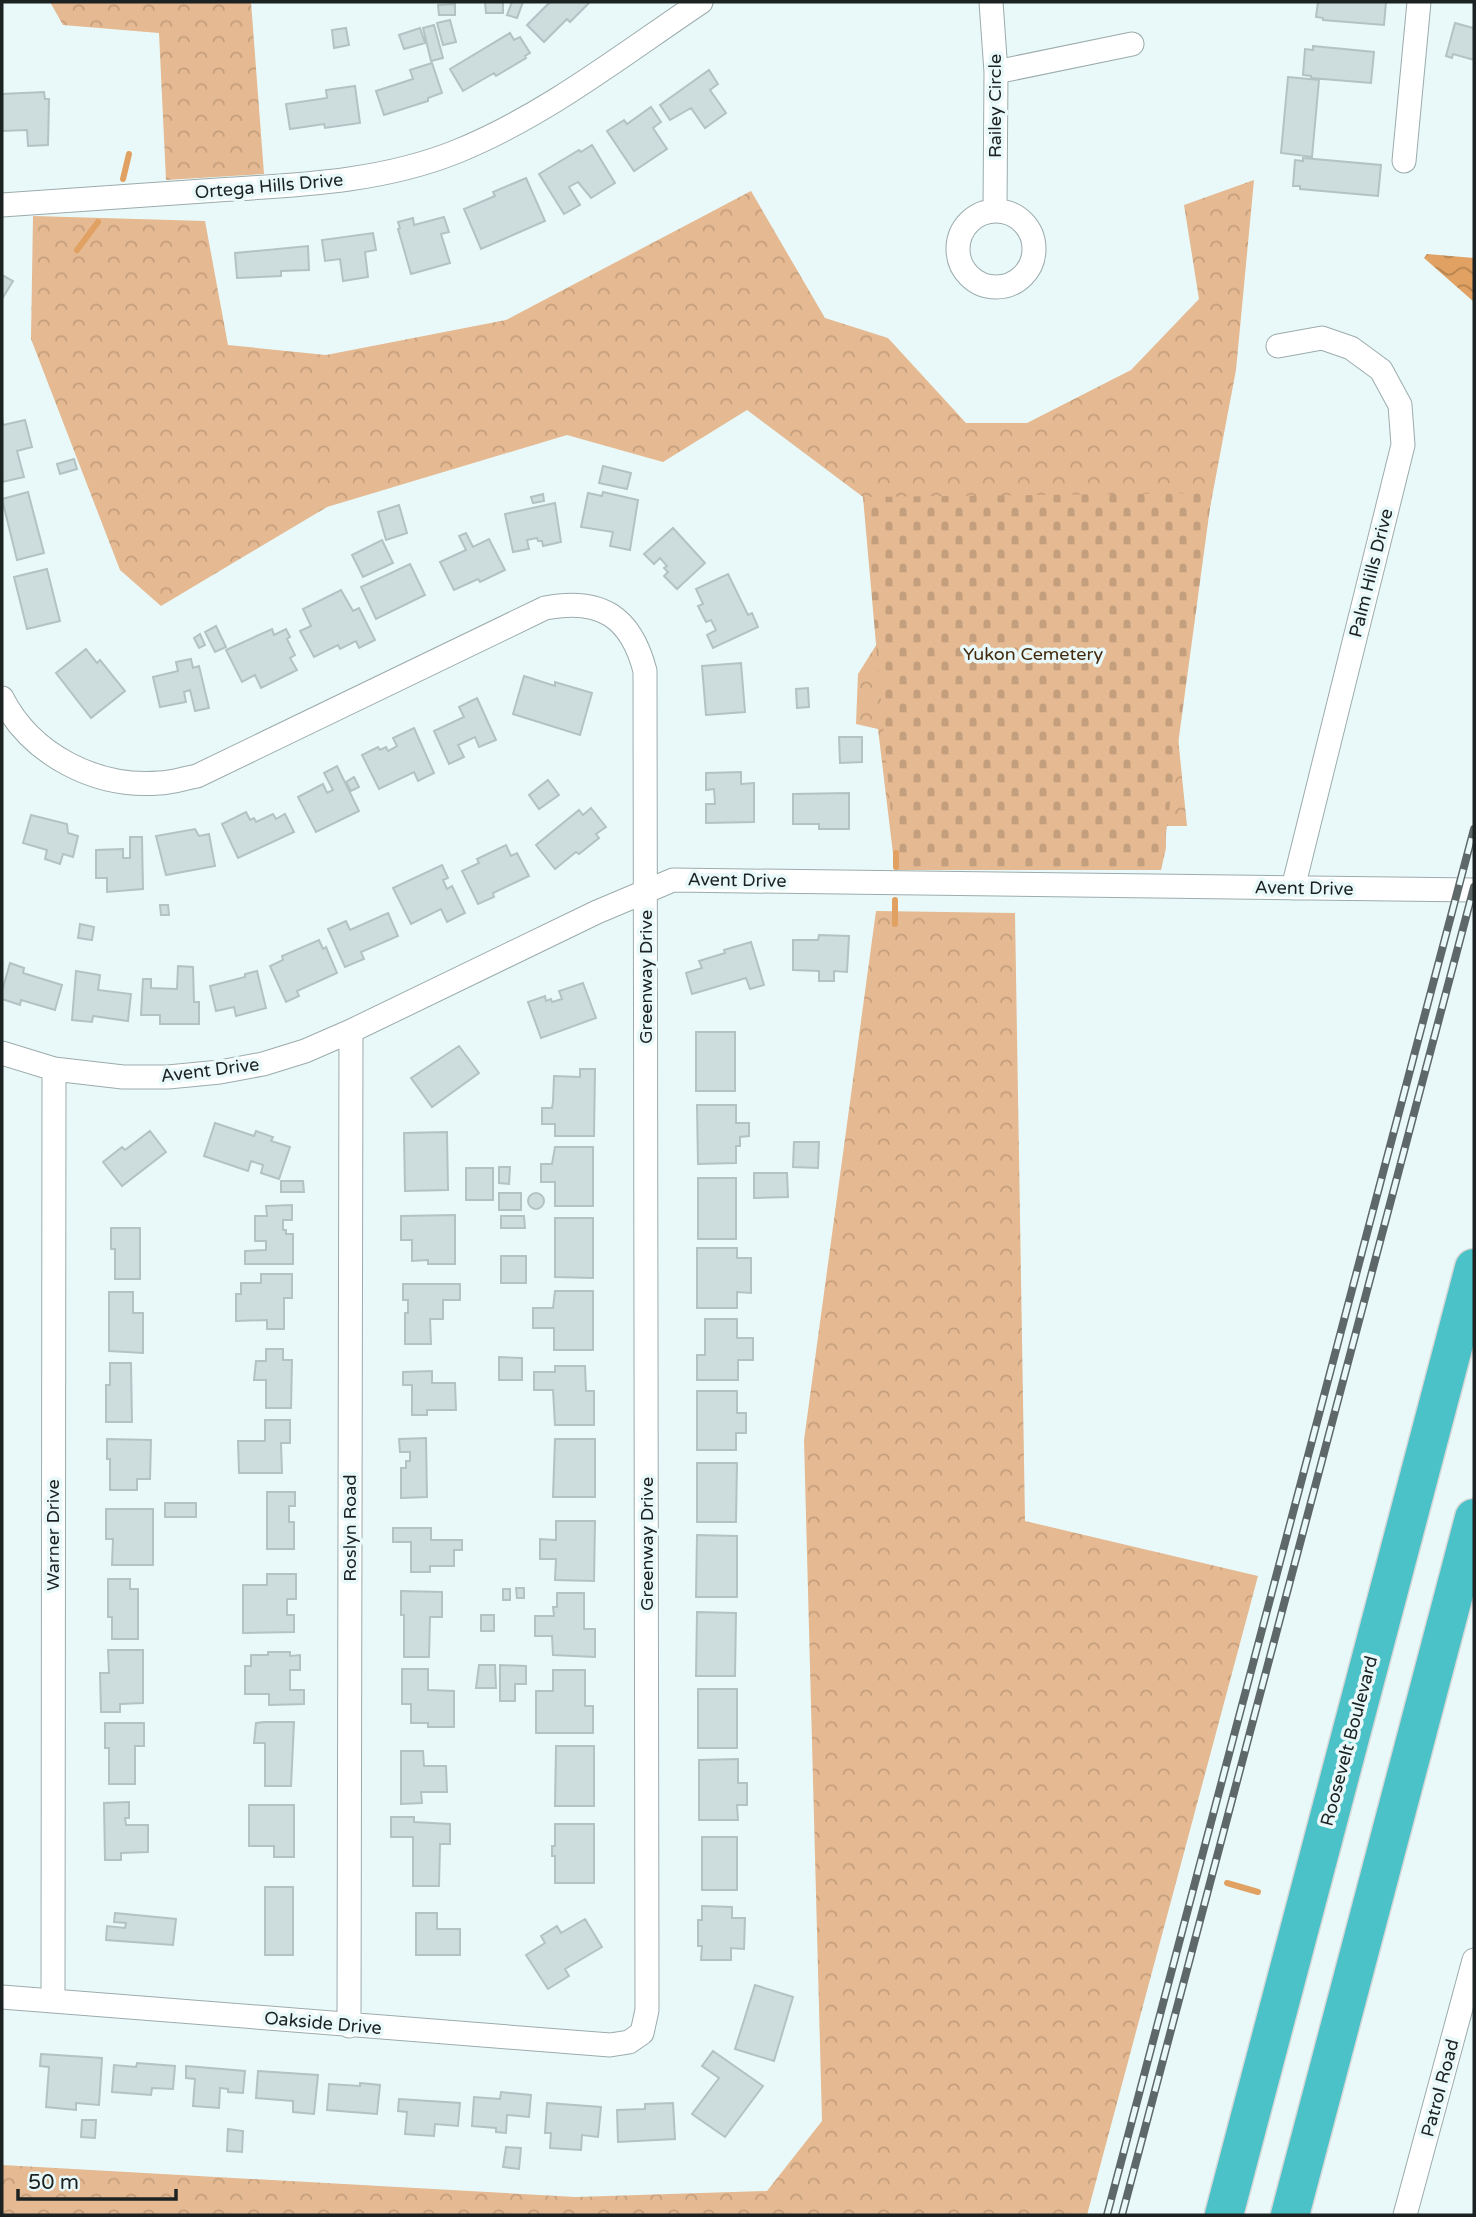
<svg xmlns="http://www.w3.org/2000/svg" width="1476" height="2217" viewBox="0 0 1476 2217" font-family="'Varela Round',sans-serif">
	<defs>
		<pattern id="forest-crowns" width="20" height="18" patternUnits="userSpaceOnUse" patternTransform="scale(1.75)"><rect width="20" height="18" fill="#e5b991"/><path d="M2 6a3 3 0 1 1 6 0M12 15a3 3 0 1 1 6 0" fill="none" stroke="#c49f7d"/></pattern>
		<pattern id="cemetery-stones" width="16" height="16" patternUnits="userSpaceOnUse" patternTransform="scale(1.75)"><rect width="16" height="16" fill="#e5b991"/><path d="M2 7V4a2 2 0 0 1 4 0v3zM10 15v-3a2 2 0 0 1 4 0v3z" fill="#c49f7d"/></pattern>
		<pattern id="water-waves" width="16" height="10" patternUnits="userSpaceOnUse" patternTransform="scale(1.75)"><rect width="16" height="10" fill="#e0a162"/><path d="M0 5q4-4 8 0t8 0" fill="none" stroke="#b58350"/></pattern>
	</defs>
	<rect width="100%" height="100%" fill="#e9f9f9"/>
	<path fill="url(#forest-crowns)" d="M50 2H251L264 174 166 180 159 33 63 25Z
		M1254 180 1236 370 1174 698 1187 826H1166V848L1161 870H895L878 729 856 724 858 674 885 631 863 497 747 410 663 462 567 435 327 507 161 606 120 570 31 339 33 216 205 221 228 345 326 355 506 320 751 191 825 318 888 338 966 423H1027L1131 370 1199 299 1184 205Z
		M876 911 1015 913 1025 1521 1258 1576 1087 2215H2V2165L576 2197 767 2191 822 2121 804 1440Z"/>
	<path fill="url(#cemetery-stones)" d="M1212 493 1161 870H896L863 497Z"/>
	<path fill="url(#water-waves)" d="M1427 254 1474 258V302L1424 258Z"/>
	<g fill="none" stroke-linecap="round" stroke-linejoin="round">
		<path stroke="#e0a162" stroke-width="6" d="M123 179 129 154
			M77 250 98 222
			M896 853V867
			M895 900V924
			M1227 1883 1258 1892"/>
	</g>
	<path fill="#cddcdd" stroke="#b3c2c3" stroke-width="2" d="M485 2H503V13H486Z
		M512 2H523L517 18 507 15Z
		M550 2H590L570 22 567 19 544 42 527 25Z
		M1318 2H1386L1384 25 1323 20V18L1316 17Z
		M455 4V15H439L438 5Z
		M450 20 456 42 443 45 437 23Z
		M1455 23 1473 28 1474 26V60L1453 54 1452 58 1446 56Z
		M434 25 443 58 431 61 423 28Z
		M346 28 349 45 334 48 332 30Z
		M420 28 425 43 404 49 399 35Z
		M510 33 514 40 520 37 530 53 525 56 526 58 496 76 494 73 463 91 450 69Z
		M1313 46 1374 52 1371 83 1311 78V76L1303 75 1305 49 1313 50Z
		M432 63 442 93 428 98V101L384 115 376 91 413 79 410 70Z
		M709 70 718 84 710 90 726 113 705 128 691 108 670 120 660 105Z
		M1288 77 1319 80 1312 157 1281 153Z
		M355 86 360 123 325 128 324 124 290 129 286 104 327 98 326 90Z
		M44 92 45 99H49L48 145 28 146 27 130 2 131V94Z
		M651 107 661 122 653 128 667 149 634 171 607 131 624 120 627 124Z
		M592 145 615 183 591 198 578 182 569 187 580 205 564 214 539 174 579 150 581 152Z
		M1303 158 1381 165 1378 196 1300 189V186H1293L1295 160 1303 161Z
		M526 178 545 221 481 249 464 209 495 196 493 192Z
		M444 217 449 232 441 234 450 263 411 274 398 229 400 228 398 222 413 218 414 225Z
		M373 233 376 250 365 252 368 277 343 281 340 259 325 261 322 240Z
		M308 246 309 270 281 271V276L237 278 235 253Z
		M2 275 13 281 2 299Z
		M2 417 3 425 25 420 32 447 17 451 24 477 2 482Z
		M74 459 77 469 60 474 57 464Z
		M603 466 631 473 627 489 599 483Z
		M28 492 44 553 17 560 2 499Z
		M603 492 638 500 630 550 610 546 613 532 581 527 588 493 602 496Z
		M543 494 544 501 533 503 531 497Z
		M555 503 561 542 543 546 542 541H538L537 538 527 540 529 549 513 552 505 514Z
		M399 505 407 533 386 540 378 512Z
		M673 528 705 563 677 589 664 576 668 572 664 568 667 566 660 558 654 564 644 554Z
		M466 533 473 547 489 539 505 570 480 582 478 579 454 590 440 562 466 550 459 536Z
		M382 540 393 563 363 577 352 555Z
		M410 564 425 595 376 619 361 587Z
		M47 569 60 621 27 629 14 577Z
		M728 574 748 615 752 613 758 627 713 648 707 635 716 630 711 620 706 622 698 606 703 604 696 589Z
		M341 590 353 611 359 608 375 640 359 648 356 641 340 649 338 645 314 657 300 631 311 626 303 609Z
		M216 626 226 647 215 652 205 632Z
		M272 629 274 635 286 629 290 637 287 639 295 655 290 658 297 670 261 688 255 675 242 682 226 650Z
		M200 634 205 645 199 648 194 638Z
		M86 649 97 663 100 660 125 691 91 718 56 673Z
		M191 659 193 668 199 666 209 708 195 711 190 690 184 692 186 702 160 707 153 677 178 671 176 662Z
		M741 663 745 712 706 715 702 666Z
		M524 676 555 686V682L592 693 580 735 513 714Z
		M808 688 809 707 797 708 796 689Z
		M477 698 496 740 479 747 475 737 458 745 464 757 449 764 434 731 464 717 459 707Z
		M414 728 434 773 418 781 414 772 379 789 362 755 378 747 380 750 386 747 388 751 397 746 393 738Z
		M839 737H862V762L840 763Z
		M337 766 359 811 316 832 298 797 323 784 327 793 333 790 324 773Z
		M741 772V784L754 783V822L706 823V804H715L714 789 706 790V773Z
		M354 777 359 787 351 791 346 782Z
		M548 780 559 795 539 809 529 795Z
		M849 793V829H819V824H793V794Z
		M591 808 606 827 596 834 599 838 579 854 576 852 555 869 536 845 579 810 583 815Z
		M246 812 250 820 254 818 256 822 273 814 276 819 285 814 294 832 238 858 222 824Z
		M31 815 67 824 68 833 78 836 73 857 63 854 60 864 45 859 47 850 23 843Z
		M195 829 199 836 209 834 215 866 166 875 156 836Z
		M130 837H142L143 889 107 892V878H96V850L123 849V858H130Z
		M506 845 511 856 517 853 529 876 493 893 494 897 478 904 462 871 479 863 477 859Z
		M442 865 448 878 443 880 447 889 452 886 465 913 447 922 441 909 411 924 393 888Z
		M160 905H168L169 915H161Z
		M388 913 398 936 361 952 364 959 345 967 328 929 346 921 350 930Z
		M80 924 94 927 92 940 78 938Z
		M819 935 849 936 847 972 834 971V981H819V971L793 970V940H818Z
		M319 940 323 949 326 947 337 973 297 991 299 996 286 1002 270 966 283 960 282 956Z
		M751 942 764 985 750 989 746 978 692 994 686 973 702 968 699 961 725 953 724 950Z
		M10 963 24 968 23 973 62 985 55 1010 21 1000 20 1005 2 999V991Z
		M178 966 193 967 194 1002H199V1024H160V1015H141L143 979H151V988L177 989Z
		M76 971 100 975 98 990 131 994 128 1021 93 1016 92 1022 72 1020Z
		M257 971 266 1008 236 1016 234 1007 216 1011 210 986 245 977V974Z
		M583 983 596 1018 541 1038 528 1002 545 996 546 1001 551 999 552 1002 562 999 559 991Z
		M696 1032H735V1091H696Z
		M459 1046 479 1073 432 1107 411 1078Z
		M580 1069H595L594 1136H555V1124H542V1108H552L553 1102 554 1076 580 1077Z
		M697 1105H736V1123H749V1136L740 1137V1146H736V1163L698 1164Z
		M215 1123 254 1136 256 1131 273 1137 271 1141 290 1147 279 1179 261 1173 263 1165 251 1161 248 1171 204 1156Z
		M150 1131 166 1152 122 1186 103 1162 122 1147 125 1150Z
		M447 1132 448 1190 405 1191 404 1133Z
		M794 1142H819L818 1168 793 1167Z
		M555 1147H593V1206H555V1182H541V1164H552Z
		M499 1167H510L509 1184 499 1183Z
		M466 1168H493V1200H466Z
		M754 1173H787L788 1197 754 1198Z
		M698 1178H736V1239H698Z
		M281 1181H303L304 1192H281Z
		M528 1201a8 8 0 1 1 16 0a8 8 0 1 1-16 0Z
		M499 1193H521V1210H499Z
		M292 1205V1220H283V1230H286V1234H293V1264H245V1251L266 1250V1241H255V1216H267L266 1206Z
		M455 1215V1264H428V1260L412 1261V1240H401V1216Z
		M501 1216H524L525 1228H501Z
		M555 1218H593V1278L555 1277Z
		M111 1228H140V1279H115V1249H111Z
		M697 1248H737V1258H751V1293L737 1292V1308H697Z
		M501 1256H526V1283H501Z
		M261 1274H292V1298H284V1329H267V1320L236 1321V1294H241V1283H261Z
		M403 1284H460V1300H443V1319H430L431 1344H405V1313H408V1300H403Z
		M555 1291H593V1350H554V1328H533V1308H553Z
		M109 1292H133V1313H143V1353L109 1351Z
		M705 1319H737V1338H753V1360H738V1380H697V1355H705Z
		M266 1349H283V1360H292L291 1408H266V1380H254L256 1361H266Z
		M499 1357 522 1358V1380H499Z
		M110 1363H131L132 1422H106V1385H110Z
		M555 1366H585L586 1391H594V1425H555L553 1390H534V1372H555Z
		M432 1371V1383H455L456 1410H427V1415H412V1385H403V1372Z
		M697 1391H737V1413H746V1433H736V1450H697Z
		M265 1420H290V1443H281L282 1473H239L238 1441H265Z
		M426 1438 427 1497 401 1498V1468H406V1461H410V1452H400L399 1439Z
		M107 1439 151 1440 150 1479H137V1490H110V1459H107Z
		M555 1439H595V1497H553Z
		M697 1463H737L736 1522H697Z
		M267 1492H295V1506H289V1522H294V1549H267Z
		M165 1503H196V1517H165Z
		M106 1509H153V1565H112L113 1539H106Z
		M556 1521H595L594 1581 555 1580 556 1559H540V1539L556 1540Z
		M393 1528H431V1540H462V1550H454V1566H430V1572H411V1542H393Z
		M697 1535 737 1536V1597H696Z
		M267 1574H296V1599H287V1615H294V1632L243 1633V1585H267Z
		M108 1579H130V1589H138V1639H112V1617H108Z
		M516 1588H524V1598H517Z
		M503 1589H510V1600H503Z
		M401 1591 442 1592V1617H430L429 1657H404V1615H401Z
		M557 1593H584V1629H595V1657L553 1655 552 1636H535V1616H554L553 1607H557Z
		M697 1612 736 1613 735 1676H696Z
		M481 1615H494V1631H481Z
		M108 1650H143V1703L120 1704V1712H101L100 1673H109Z
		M268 1652H290V1656L300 1655V1670H290V1690H304V1704L269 1705V1694H245V1666H251V1655H268Z
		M479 1665H495L496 1688H476Z
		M500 1665 526 1666V1684H515V1701H500Z
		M402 1669H428V1690L454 1691V1727H428V1723H411V1704H402Z
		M553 1670H585V1706H593V1733H536V1691H553Z
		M698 1689H737V1748H698Z
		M264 1722H294L291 1786H265V1743H254L256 1723Z
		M105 1723H144V1746H135V1784H109V1748H105Z
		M556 1746H594V1806H555Z
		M401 1751H423L424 1766H446L447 1792H421L422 1803 401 1804Z
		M738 1759V1783H747V1805H737L738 1820H699V1760Z
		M129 1802V1818H125L126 1825H148V1852L121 1853V1860H105L104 1803Z
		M249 1805H294V1857H274V1846H249Z
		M391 1817H414V1822L450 1824V1844H440L439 1886H413V1837H391Z
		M555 1824H594V1883H555V1856H552V1846H555Z
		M702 1837H737V1890H702Z
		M265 1887H293V1955H265Z
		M702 1906 732 1907V1918H745L744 1949 731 1948V1960H701L702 1946H698V1920H702Z
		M115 1913 176 1919 173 1945 106 1940 107 1926 125 1928 126 1923 114 1922Z
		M416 1913H437V1929H460V1955H416Z
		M585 1919 602 1947 565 1969 569 1976 548 1989 526 1955 545 1943 541 1936 557 1926 561 1933Z
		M755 1985 793 1997 774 2061 735 2049Z
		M713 2051 763 2086 725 2137 692 2114 719 2078 702 2066Z
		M41 2054 102 2058 99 2105 76 2103V2110L46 2107 49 2067 40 2066Z
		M137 2063 175 2066 173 2089 152 2088 151 2095 112 2092 114 2065 136 2067Z
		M186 2066 245 2071 243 2093 228 2092V2089L220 2088 219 2108 193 2106 195 2079 186 2078Z
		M258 2071 318 2075 314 2114 293 2112V2101L256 2098Z
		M360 2083 380 2085 377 2114 327 2110 329 2084 360 2086Z
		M501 2092 531 2095 529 2117 507 2115 506 2133 496 2132V2128L472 2126 474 2097 500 2099Z
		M399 2099 460 2103 458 2126 435 2124 434 2136 405 2134 407 2112 398 2111Z
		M547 2103 601 2107 598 2137 582 2135 581 2150 550 2148 551 2133H545Z
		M673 2103 675 2139 618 2142 617 2110 645 2109V2104Z
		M82 2120H96L95 2138 81 2137Z
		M228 2129 243 2131 242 2152 227 2151Z
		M506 2147 521 2148 519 2169 503 2167Z"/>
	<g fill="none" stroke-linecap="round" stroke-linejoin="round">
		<defs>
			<path id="minor" d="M991 2 996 72 995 210
				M996 72 1132 44
				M1404 161 1419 2
				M2 205C74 200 146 195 218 190 299 185 382 182 458 151 546 115 622 55 701 2
				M958 249a38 38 0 1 1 76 0a38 38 0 1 1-76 0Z
				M1278 346 1322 338 1351 348 1381 370 1400 405 1403 445 1293 888
				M2 698C31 755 96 788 159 783 172 783 185 778 197 776L545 608C601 597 631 617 645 671L647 2010 642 2033 629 2042 610 2045 2 1997
				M2 1053 54 1069 123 1077H168L220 1072 263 1064 305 1051 351 1031 597 912 673 880 1474 890
				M53 2001 54 1069
				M349 2026 351 1031
				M1405 2215 1474 1960"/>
			<path id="trunk" d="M1224 2215 1474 1268
				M1290 2215 1474 1518"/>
		</defs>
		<use href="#minor" stroke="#9cabac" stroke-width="25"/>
		<use href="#trunk" stroke="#d6d7d7" stroke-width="41"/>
		<use href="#minor" stroke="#fff" stroke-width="23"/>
		<use href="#trunk" stroke="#4bc2c8" stroke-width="38"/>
		<defs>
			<path id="rail" d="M1107 2215 1474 829
				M1122 2215 1474 887"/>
		</defs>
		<use href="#rail" stroke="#5f6868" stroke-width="8"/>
		<use href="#rail" stroke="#e9f9f9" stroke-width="5" stroke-dasharray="16" stroke-linecap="butt"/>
	</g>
	<g text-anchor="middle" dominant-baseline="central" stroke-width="7" stroke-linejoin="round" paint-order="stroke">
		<g font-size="18" fill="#1c2222" stroke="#e9f9f9">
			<text transform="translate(995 106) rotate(-90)">Railey Circle</text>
			<text transform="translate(269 186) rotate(-5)">Ortega Hills Drive</text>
			<text transform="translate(1371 573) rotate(-76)">Palm Hills Drive</text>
			<text transform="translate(737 880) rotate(1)">Avent Drive</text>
			<text transform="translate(1304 888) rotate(1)">Avent Drive</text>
			<text transform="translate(646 977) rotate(-90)">Greenway Drive</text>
			<text transform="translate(210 1070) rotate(-7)">Avent Drive</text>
			<text transform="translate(350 1528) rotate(-90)">Roslyn Road</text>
			<text transform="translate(53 1535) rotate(-90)">Warner Drive</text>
			<text transform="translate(647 1544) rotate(-90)">Greenway Drive</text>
			<text transform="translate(1349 1741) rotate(-75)">Roosevelt Boulevard</text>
			<text transform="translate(323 2023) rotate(5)">Oakside Drive</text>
			<text transform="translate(1440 2088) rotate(-75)">Patrol Road</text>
		</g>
		<g font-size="18" fill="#42290d" stroke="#e9f9f9">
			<text x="1033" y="654">Yukon Cemetery</text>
		</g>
	</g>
	<rect width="1476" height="2217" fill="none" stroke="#1c2222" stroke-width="7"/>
	<path d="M18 2189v10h158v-10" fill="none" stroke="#1c2222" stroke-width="3.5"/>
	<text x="28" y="2189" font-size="21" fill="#1c2222" stroke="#e9f9f9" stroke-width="5" paint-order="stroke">50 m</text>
</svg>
